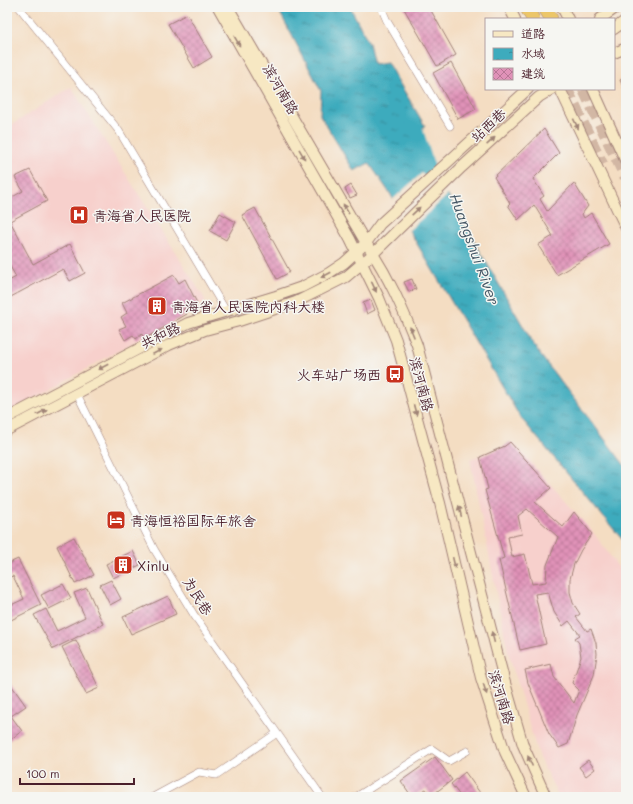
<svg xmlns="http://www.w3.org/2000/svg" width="633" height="804" viewBox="0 0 633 804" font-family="Mali,'LXGW WenKai TC',sans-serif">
	<defs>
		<pattern id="water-ripples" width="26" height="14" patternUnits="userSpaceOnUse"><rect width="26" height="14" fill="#3eabbd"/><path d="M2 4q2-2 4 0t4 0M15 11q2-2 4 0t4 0" fill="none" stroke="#368b9a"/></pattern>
		<pattern id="building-cross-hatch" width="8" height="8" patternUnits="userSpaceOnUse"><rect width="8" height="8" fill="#e092b8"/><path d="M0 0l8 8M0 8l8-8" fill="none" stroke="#b87796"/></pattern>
	</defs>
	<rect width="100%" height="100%" fill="#f6f6f2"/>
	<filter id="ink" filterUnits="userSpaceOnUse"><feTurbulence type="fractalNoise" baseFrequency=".025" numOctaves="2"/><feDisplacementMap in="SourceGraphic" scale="8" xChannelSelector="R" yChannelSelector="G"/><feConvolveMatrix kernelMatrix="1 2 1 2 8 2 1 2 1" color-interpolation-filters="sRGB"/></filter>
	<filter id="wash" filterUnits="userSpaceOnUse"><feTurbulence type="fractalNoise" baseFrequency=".012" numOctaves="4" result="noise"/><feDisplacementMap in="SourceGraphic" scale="16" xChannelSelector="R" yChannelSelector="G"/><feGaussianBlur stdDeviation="0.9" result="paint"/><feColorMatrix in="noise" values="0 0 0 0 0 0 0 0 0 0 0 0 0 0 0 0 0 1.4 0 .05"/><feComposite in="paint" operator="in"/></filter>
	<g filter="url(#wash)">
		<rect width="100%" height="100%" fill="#f4ddc2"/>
		<path fill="#f7d0cc" d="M71 87 206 301 7 414V128Z
			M514 443 593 532 626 578V797H559L539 758 508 652 470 459Z"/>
		<path fill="url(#water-ripples)" stroke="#446574" d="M277 7H350L369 43 374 64 387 62 425 126 413 135 538 352 626 467V544L520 417 410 232 391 195 369 163 354 171 320 115 321 91Z"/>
		<path fill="#f4ddc2" d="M432 164 449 194 407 232 391 201Z"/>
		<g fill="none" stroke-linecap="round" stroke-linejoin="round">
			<path stroke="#3eabbd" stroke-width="14" d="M409 116 415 127 429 171"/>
		</g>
		<g id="blocks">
			<path fill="url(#building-cross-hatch)" fill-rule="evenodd" d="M403 7H429L456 55 437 66Z
				M187 14 212 57 194 68 168 24Z
				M451 63 476 109 458 119 433 73Z
				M626 76V94L620 80Z
				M544 129 559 153 533 179 544 196 540 199 547 211 574 183 588 206 582 214 584 218 591 213 609 244 557 275 538 245 553 236 534 205 518 220 508 205 510 203 494 177Z
				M30 170 47 201 10 221 33 264 70 244 85 273 70 281 63 269 7 299V282L16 277 7 261V200L23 191 15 177Z
				M351 185 357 195 350 198 345 189Z
				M255 208 290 272 277 279 242 215Z
				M220 213 236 222 226 240 210 231Z
				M174 275 179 283 185 279 197 303 183 309 187 314 144 339 142 334 136 339 133 335 125 340 119 329 126 326 121 317 127 313 122 303Z
				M412 279 416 289 409 292 404 282Z
				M371 300 375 310 367 314 363 303Z
				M510 442 551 488 535 502 563 527 574 512 592 534 581 550 574 564 570 579V592L573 603 580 614 576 617 587 631 591 629 596 643 597 654 594 675 577 715 568 744 559 748 549 734 528 683 525 670 551 664 554 677 574 703 579 690 572 683 581 657 579 643 575 638 580 635 569 621 563 626 554 612 548 592 535 594 546 644 520 650 499 560 504 558 485 490 488 489 480 457 505 446ZM527 509 558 537 547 565 546 582 532 584 525 554 512 557 508 537 522 534 518 516Z
				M74 537 94 575 75 584 57 546Z
				M133 551 140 565 113 578 106 564Z
				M18 559 41 605 7 622V598L11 605 24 599 13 576 7 578V564Z
				M111 580 121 599 110 605 100 585Z
				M63 584 71 598 49 609 41 595Z
				M87 588 103 624 53 649 34 615 46 609 57 631 85 617 74 593Z
				M168 596 176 614 131 634 123 617Z
				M76 640 99 688 86 694 62 647Z
				M7 679 26 706 11 716 22 731 7 742Z
				M435 757 452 780 431 796 426 789 412 797 401 781Z
				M588 760 595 769 586 776 579 767Z
				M465 772 483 797H461L451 784Z"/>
		</g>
	</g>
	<g filter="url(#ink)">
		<use href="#blocks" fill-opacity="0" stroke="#9f7e76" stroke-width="1"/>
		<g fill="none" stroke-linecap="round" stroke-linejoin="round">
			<path stroke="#d2b7a4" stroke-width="13" stroke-dasharray="13 6" stroke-linecap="butt" d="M566 89 602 165
				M584 89 626 177"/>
			<defs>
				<path id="street" d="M19 7 119 131 226 311
					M381 7 387 21 450 126
					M77 394 154 549 194 615 322 797
					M153 797 199 772 216 775 277 733
					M356 797 432 749 449 761 467 751"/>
				<path id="secondary" d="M218 7 350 239 379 298 396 340 440 503 481 678 505 752 526 797
					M228 7 366 243C389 277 402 307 417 345L505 683 523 745 546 797
					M509 7 515 19
					M562 7 568 19
					M600 19 617 7
					M614 29 626 20
					M614 53 626 48
					M560 89 626 228
					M593 89 626 162
					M7 418 188 323 276 296 302 287 329 273 344 263 366 243 380 224 528 89
					M7 430 169 345 205 330 239 321 296 302 346 277 373 254 462 167 539 97 552 89"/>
				<path id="highway" d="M526 7 533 19
					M544 7 551 18"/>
			</defs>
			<use href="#street" stroke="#9f7e76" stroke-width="8"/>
			<use href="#secondary" stroke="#9f7e76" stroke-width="12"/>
			<use href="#highway" stroke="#9f7e76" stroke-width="14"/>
			<use href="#street" stroke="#fff" stroke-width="7"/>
			<use href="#secondary" stroke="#f7e8c3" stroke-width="10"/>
			<use href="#highway" stroke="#ecc669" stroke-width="13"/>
		</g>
		<defs><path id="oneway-solid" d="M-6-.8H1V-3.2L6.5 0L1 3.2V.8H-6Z"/></defs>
		<g fill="#a08477">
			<use href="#oneway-solid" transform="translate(237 41) rotate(60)"/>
			<use href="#oneway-solid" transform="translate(576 124) rotate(64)"/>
			<use href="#oneway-solid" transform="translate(491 141) rotate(-43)"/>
			<use href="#oneway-solid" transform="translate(302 154) rotate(60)"/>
			<use href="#oneway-solid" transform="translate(346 209) rotate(-120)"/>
			<use href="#oneway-solid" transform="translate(416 211) rotate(-44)"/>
			<use href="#oneway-solid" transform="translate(326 275) rotate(152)"/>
			<use href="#oneway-solid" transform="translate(374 287) rotate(65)"/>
			<use href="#oneway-solid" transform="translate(412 332) rotate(-112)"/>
			<use href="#oneway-solid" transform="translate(157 352) rotate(-28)"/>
			<use href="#oneway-solid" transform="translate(103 367) rotate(152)"/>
			<use href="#oneway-solid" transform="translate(415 410) rotate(75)"/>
			<use href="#oneway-solid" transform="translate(42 412) rotate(-28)"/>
			<use href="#oneway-solid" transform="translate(460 511) rotate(-104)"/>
			<use href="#oneway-solid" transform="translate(454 563) rotate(77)"/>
			<use href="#oneway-solid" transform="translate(493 637) rotate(-104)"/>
			<use href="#oneway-solid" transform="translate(485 689) rotate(72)"/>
			<use href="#oneway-solid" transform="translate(530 761) rotate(-114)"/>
		</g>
	</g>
	<defs>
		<symbol id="hospital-square" viewBox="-11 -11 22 22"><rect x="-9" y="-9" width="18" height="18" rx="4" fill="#c8321e" stroke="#f6f6f2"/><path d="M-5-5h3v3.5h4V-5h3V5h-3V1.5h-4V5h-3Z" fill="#fff"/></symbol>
		<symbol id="building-square" viewBox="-11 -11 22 22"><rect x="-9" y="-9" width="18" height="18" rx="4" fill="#c8321e" stroke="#f6f6f2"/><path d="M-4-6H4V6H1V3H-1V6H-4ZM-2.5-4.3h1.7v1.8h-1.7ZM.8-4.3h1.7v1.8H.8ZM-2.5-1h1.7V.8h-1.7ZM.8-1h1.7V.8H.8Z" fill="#fff"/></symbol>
		<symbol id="bus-square" viewBox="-11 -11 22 22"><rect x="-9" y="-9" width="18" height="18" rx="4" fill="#c8321e" stroke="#f6f6f2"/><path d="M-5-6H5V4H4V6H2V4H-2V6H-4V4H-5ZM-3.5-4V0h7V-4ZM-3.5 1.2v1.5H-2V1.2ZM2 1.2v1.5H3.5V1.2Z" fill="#fff"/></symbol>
		<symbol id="hotel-square" viewBox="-11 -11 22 22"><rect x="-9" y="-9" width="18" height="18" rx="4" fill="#c8321e" stroke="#f6f6f2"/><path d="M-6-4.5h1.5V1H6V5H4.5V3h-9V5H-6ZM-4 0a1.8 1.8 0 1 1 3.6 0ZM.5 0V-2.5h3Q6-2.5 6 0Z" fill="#fff"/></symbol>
	</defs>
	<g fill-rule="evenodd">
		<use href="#hospital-square" x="68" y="204" width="22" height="22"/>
		<use href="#building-square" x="146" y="295" width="22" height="22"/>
		<use href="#bus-square" x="384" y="363" width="22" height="22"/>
		<use href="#hotel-square" x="105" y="509" width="22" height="22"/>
		<use href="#building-square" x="112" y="554" width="22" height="22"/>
	</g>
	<g text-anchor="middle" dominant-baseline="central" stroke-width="3" stroke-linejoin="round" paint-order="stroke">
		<g font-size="14" fill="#4a1f2b" stroke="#f6f6f2">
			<text transform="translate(281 89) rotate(60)">滨河南路</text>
			<text transform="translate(488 125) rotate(-43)">站西巷</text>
			<text transform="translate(160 335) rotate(-26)">共和路</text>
			<text transform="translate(422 384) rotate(75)">滨河南路</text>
			<text transform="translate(198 596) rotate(58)">为民巷</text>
			<text transform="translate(502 697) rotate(73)">滨河南路</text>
		</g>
		<g font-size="14" fill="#4a1f2b" stroke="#f6f6f2" text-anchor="start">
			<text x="93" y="215">青海省人民医院</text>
			<text x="171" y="306">青海省人民医院内科大楼</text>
			<text x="381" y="374" text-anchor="end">火车站广场西</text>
			<text x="130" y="520">青海恒裕国际年旅舍</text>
			<text x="137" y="565">Xinlu</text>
		</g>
		<g font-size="15" font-style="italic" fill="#455765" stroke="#f6f6f2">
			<text transform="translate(475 249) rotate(70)">Huangshui River</text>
		</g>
	</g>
	<rect width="633" height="804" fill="none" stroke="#f6f6f2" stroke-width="24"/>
	<rect x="485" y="18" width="130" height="72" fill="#f6f6f2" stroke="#b1a0a2"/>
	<rect x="493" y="31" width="20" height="6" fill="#f7e8c3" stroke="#b1a0a2"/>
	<text x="521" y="38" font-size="12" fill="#4a1f2b">道路</text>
	<rect x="493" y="48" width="20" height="12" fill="url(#water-ripples)" stroke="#b1a0a2"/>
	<text x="521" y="58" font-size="12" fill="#4a1f2b">水域</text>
	<rect x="493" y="68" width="20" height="12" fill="url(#building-cross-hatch)" stroke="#b1a0a2"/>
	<text x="521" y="78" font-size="12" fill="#4a1f2b">建筑</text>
	<path d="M20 778v6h114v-6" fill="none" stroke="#4a1f2b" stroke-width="2"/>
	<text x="26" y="778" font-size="12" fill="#4a1f2b" stroke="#f6f6f2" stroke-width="3" paint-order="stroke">100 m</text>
</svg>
